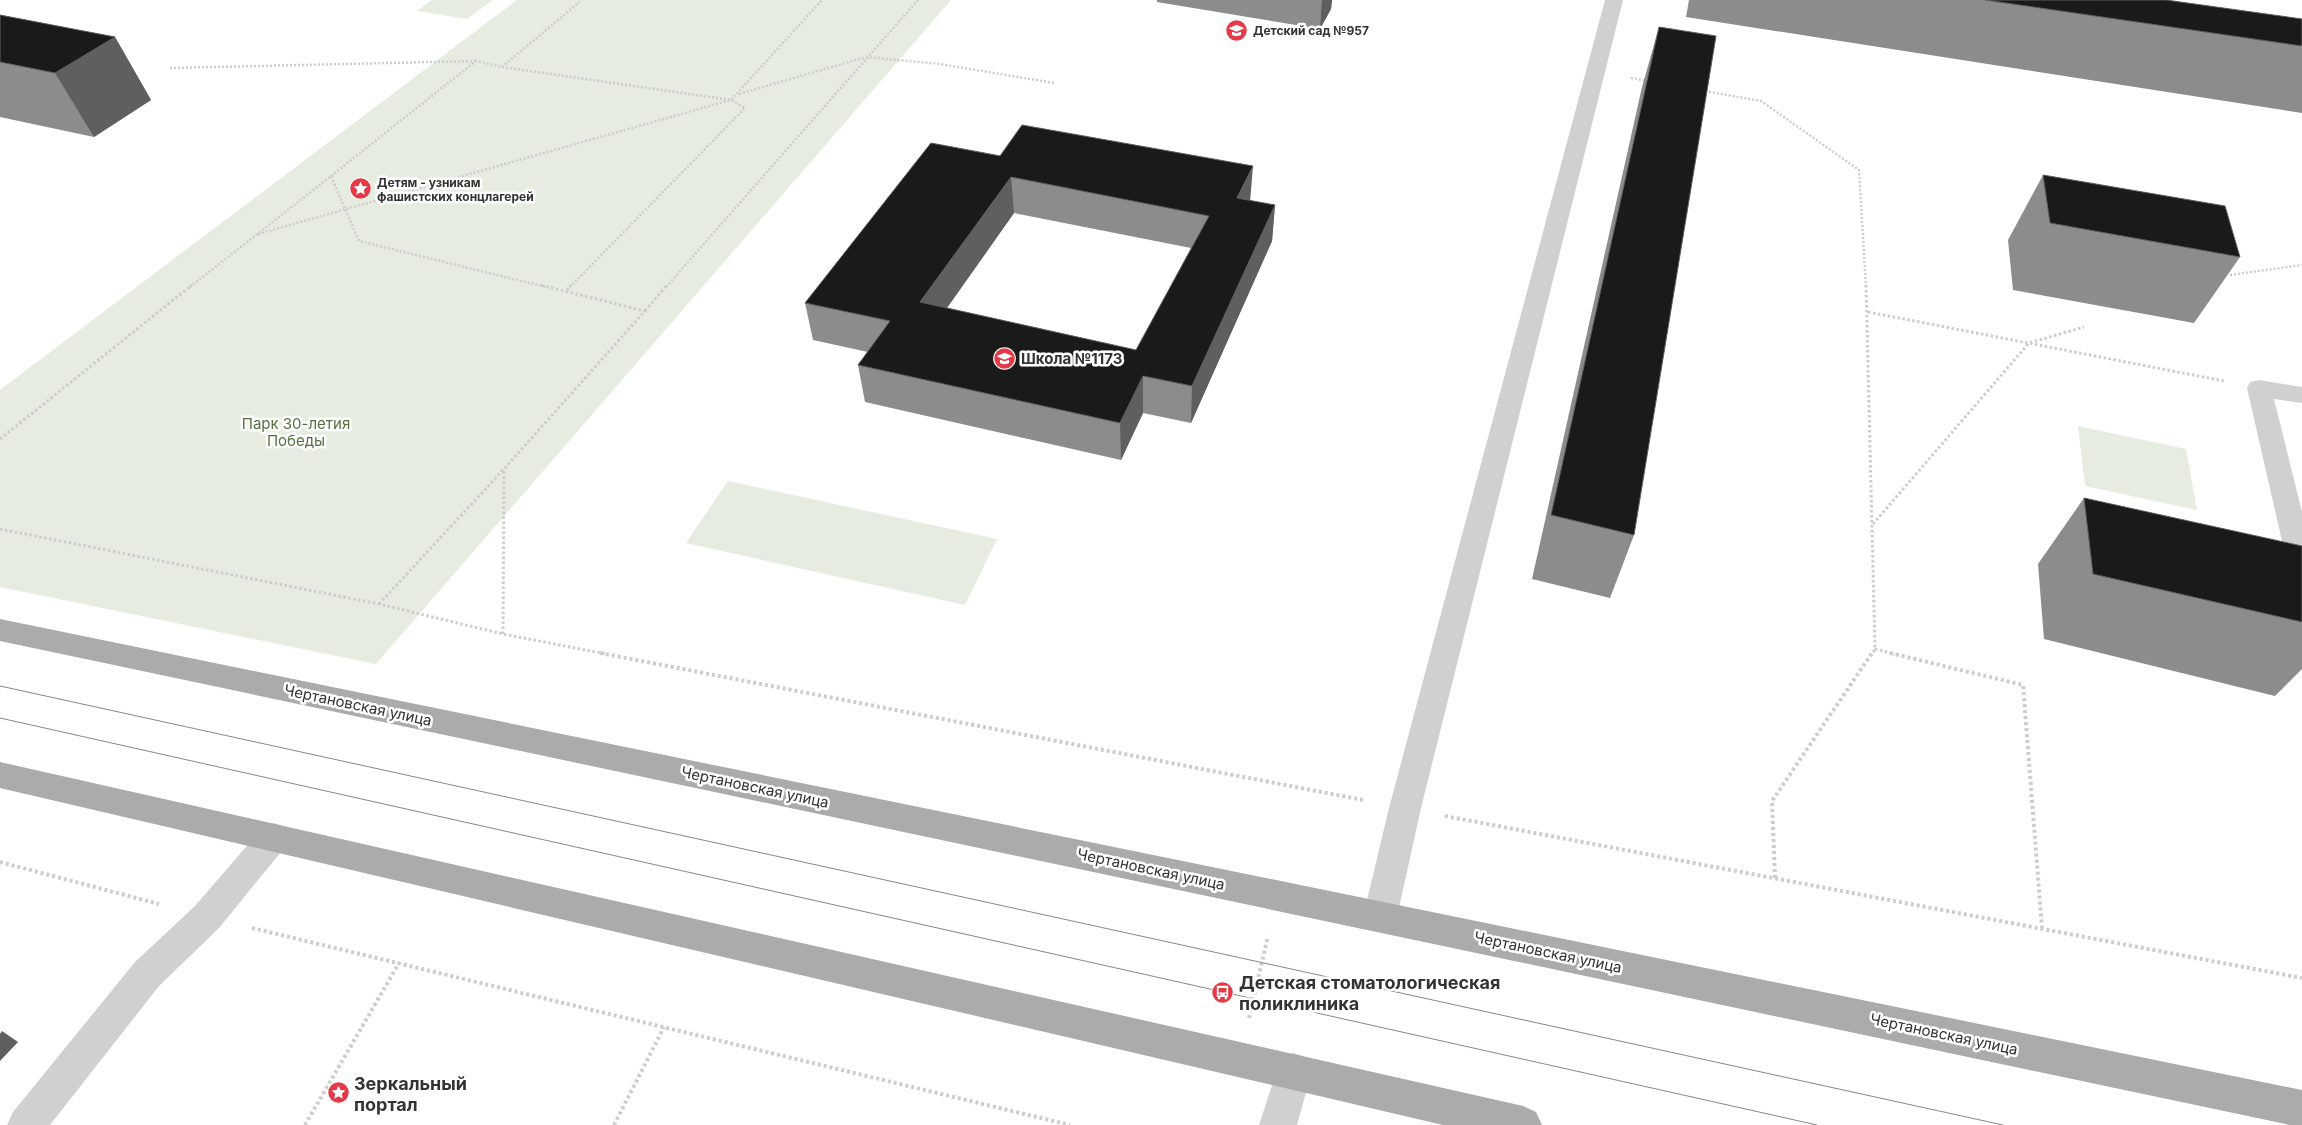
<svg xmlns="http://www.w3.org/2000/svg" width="2302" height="1125" viewBox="0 0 2302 1125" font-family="Inter,sans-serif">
	<rect width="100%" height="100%" fill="#fff"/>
	<path fill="#e6ecdf" d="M432 0H493L467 19 417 11Z
		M517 0H951L376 664 0 587V390Z
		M2078 426 2186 449 2197 510 2085 486Z
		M728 481 997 539 965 605 686 543Z"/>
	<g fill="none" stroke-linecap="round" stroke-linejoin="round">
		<path stroke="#cdcdcd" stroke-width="2.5" stroke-dasharray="2 2" stroke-linecap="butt" d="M502 67 582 0
			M170 68 476 61
			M1631 78 1647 81
			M1705 91 1761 101 1859 170 1866 287
			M739 94 866 57 940 64 1054 83
			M331 176 476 61 502 67 731 100 745 108 570 287
			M258 234 731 100 822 0
			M2230 275 2302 265
			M190 287 331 176 359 241 546 287
			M666 287 918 0"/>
		<path stroke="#cdcdcd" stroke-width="3" stroke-dasharray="2.5 2.5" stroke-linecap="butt" d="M1866 285 1875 649 1872 654
			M567 290 571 285
			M645 311 667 285
			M1868 312 2224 381
			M0 439 192 285
			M1873 524 2029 343 2084 327
			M0 529 379 604 503 634 606 654
			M379 604 504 469 645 311 540 285
			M503 634 504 469
			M1875 649 1895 654"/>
		<path stroke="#cdcdcd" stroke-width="4" stroke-dasharray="3 3" stroke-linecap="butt" d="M600 653 1363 800
			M1890 653 2023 685 2042 928
			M1445 816 2302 978
			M0 862 159 904
			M1775 878 1772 801 1872 653
			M252 928 1070 1125
			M1249 1018 1268 936
			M305 1125 399 963
			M614 1125 664 1027"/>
		<path fill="#d0d0d0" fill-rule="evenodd" d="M1605 0H1623L1421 808 1397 917 1392 928 1380 932 1368 928 1363 917 1389 808Z
			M2259 380 2302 387V403L2274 399 2302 512V577L2292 574 2288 567 2247 388 2250 382Z
			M274 823 285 827 290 837 285 847 219 928 159 986 50 1125H7L13 1112 135 962 195 906 263 827Z
			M1294 1053 1307 1058 1312 1071 1297 1125H1259L1281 1058Z"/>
		<path fill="#ababab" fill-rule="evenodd" d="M0 619 2302 1090V1125H2290L0 641Z
			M0 762 1523 1106 1536 1112 1542 1125H1443L0 788Z"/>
		<path stroke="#888" stroke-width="1" d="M0 686 2003 1125
			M0 718 1817 1125"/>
	</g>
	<path fill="#8c8c8c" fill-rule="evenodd" d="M1157 0H1332L1331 9 1320 29 1157 2Z
		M1689 0H2166L2302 19V113L1686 17Z
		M0 15 115 37 151 100 94 137 0 117Z
		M1659 27 1634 535 1610 598 1532 579 1642 87Z
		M931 143 1275 205 1272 241 1191 423 1143 413 1121 460 865 402 858 365 868 352 813 340 805 303ZM1014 213 1191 248 1136 350 947 308Z
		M2043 175 2240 257 2194 323 2013 290 2008 240Z
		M2084 498 2302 546V669L2275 696 2044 639 2038 564Z"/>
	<path fill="#5f5f5f" d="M1322 0H1332L1331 9 1320 29Z
		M115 37 151 100 94 137 55 73Z
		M1253 166 1250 202 1237 198Z
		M1011 177 1014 213 925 339 920 302Z
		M1275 205 1272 241 1191 423 1192 386Z
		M1143 376V413L1121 460 1120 423Z
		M2 1031 18 1042 0 1061V1034Z"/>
	<path fill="#1a1a1a" stroke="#5f5f5f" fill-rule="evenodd" d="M1985 0H2166L2302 19V46Z
		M0 15 115 37 55 73 0 62Z
		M1659 27 1716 36 1634 535 1551 515Z
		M1022 125 1253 166 1237 198 1275 205 1192 386 1143 376 1120 423 858 365 890 321 805 303 931 143 1000 156ZM1011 177 1209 216 1136 350 920 302Z
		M2043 175 2225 206 2240 257 2050 223Z
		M2084 498 2302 546V622L2093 574Z"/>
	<defs>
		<symbol id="school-disc" viewBox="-11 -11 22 22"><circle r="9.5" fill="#e63946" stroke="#fff"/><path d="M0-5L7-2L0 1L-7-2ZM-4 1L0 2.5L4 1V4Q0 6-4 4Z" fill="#fff"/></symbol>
		<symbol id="sight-disc" viewBox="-11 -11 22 22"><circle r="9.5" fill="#e63946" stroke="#fff"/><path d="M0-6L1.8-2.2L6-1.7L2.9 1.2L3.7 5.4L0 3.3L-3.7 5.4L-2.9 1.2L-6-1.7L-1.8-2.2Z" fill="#fff"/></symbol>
		<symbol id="bus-disc" viewBox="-11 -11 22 22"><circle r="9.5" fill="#e63946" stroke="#fff"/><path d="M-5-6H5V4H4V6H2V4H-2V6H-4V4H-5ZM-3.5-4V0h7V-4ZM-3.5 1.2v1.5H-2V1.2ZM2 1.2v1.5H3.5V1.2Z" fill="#fff"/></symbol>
	</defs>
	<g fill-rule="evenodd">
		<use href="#school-disc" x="1224" y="18" width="25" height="25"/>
		<use href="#sight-disc" x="348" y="176" width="25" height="25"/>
		<use href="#school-disc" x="992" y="346" width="25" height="25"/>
		<use href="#bus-disc" x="1210" y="980" width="25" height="25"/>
		<use href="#sight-disc" x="326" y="1080" width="25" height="25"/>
	</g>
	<g text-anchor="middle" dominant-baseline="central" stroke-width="5" stroke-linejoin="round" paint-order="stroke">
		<g font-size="12" font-weight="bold" fill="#333" stroke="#fff" text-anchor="start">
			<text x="1253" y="30">Детский сад №957</text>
			<text x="377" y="182">Детям - узникам<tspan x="377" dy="14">фашистских концлагерей</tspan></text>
		</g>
		<g font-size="15" font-weight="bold" fill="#333" stroke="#fff" text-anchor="start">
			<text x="1021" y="358">Школа №1173</text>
		</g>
		<g font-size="15" fill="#56703f" stroke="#fff">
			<text x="296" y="423">Парк 30-летия<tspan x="296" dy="17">Победы</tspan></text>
		</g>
		<g font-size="15" fill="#333" stroke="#fff">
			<text transform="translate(358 705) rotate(12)">Чертановская улица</text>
			<text transform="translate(755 787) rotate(12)">Чертановская улица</text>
			<text transform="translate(1151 869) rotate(12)">Чертановская улица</text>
			<text transform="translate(1548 952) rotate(12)">Чертановская улица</text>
			<text transform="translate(1944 1034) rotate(12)">Чертановская улица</text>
		</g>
		<g font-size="18" font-weight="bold" fill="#333" stroke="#fff" text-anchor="start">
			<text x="1239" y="982">Детская стоматологическая<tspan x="1239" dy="21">поликлиника</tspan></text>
			<text x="354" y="1083">Зеркальный<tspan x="354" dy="21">портал</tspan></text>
		</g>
	</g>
</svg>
